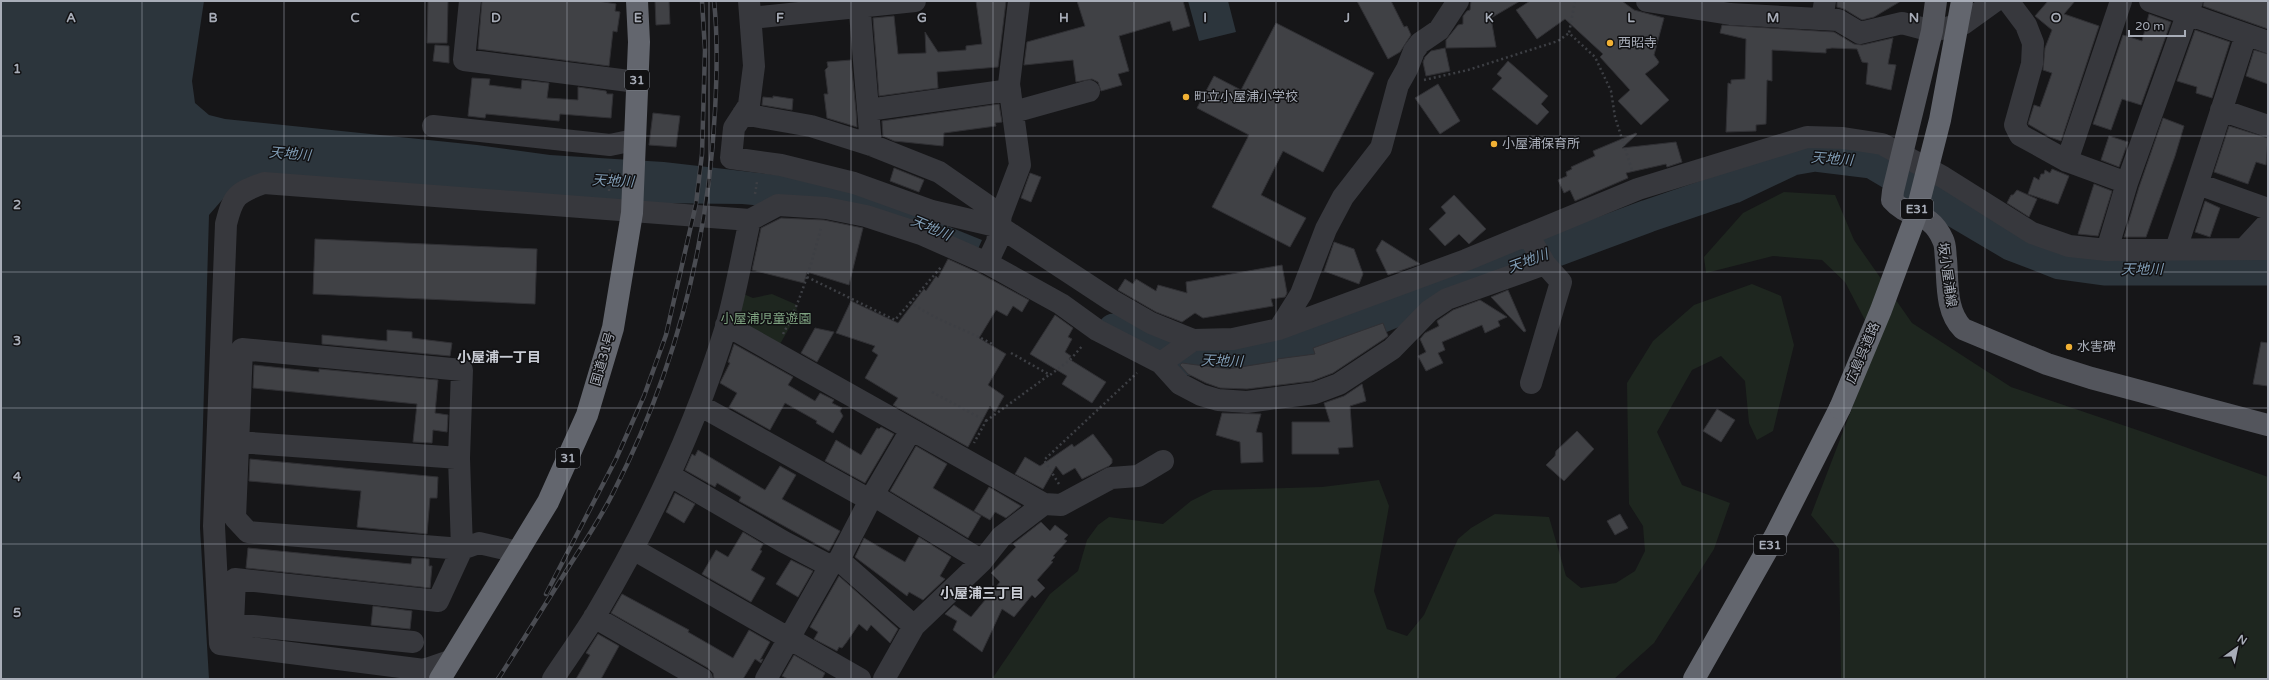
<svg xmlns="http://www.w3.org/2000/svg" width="2269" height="680" viewBox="0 0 2269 680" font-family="'Varela Round','Noto Sans JP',sans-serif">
	<rect width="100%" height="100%" fill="#161618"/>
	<path fill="#1e261f" d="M1784 192 1835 195 1854 240 1912 323 2011 387 2149 434 2268 477V679H1841L1839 549 1811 515 1877 343 1845 282 1822 260 1773 256 1706 273 1704 257 1743 213Z
		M1752 284 1781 296 1794 345 1773 431 1757 440 1749 423 1745 381 1721 356 1692 370 1657 432 1682 485 1730 503 1714 549 1654 643 1614 679H992L1050 594 1078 571 1087 540 1098 525 1109 517 1163 524 1191 501 1213 490 1322 487 1379 480 1389 506 1374 591 1387 629 1407 636 1424 615 1458 539 1471 528 1495 514 1549 517 1566 576 1581 588 1616 583 1635 571 1645 551 1643 526 1629 504 1627 383 1653 341 1694 305Z
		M741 293 753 298 772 294 795 304 798 313 780 344 732 327Z"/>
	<path fill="#2c353c" d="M1 1H204L192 81 195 103 209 115 225 119 477 145 550 155 664 162 795 177 845 190 920 215 982 240 973 260 812 210 742 204 647 203 235 185 209 215 200 528 209 679H1Z
		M1188 1H1228L1236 32 1199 41Z"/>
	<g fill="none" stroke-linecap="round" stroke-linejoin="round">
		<path stroke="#2c353c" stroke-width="33" d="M1114 330 1130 339 1189 359 1241 364 1318 343 1406 306 1648 216 1733 187 1792 159 1815 155 1872 162 2011 244 2060 263 2104 269H2268"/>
	</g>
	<path fill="#404145" stroke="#303034" d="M428 1H448L447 43H427Z
		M482 1H598L616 4 615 11 620 12 617 32 613 31 609 66 478 49Z
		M655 1H669L670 24 656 25Z
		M976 1H1006L998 67 937 72 938 88 879 96 873 18 894 16 898 54 926 53 925 32 938 52 966 50V46L982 44Z
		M1077 1H1183L1190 26 1173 31 1170 21 1119 36 1129 71 1118 74 1122 85 1101 91 1098 82 1092 79 1076 82 1073 60 1024 65 1027 42 1085 26Z
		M1357 1H1391L1404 27 1407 26 1411 35 1400 52 1388 59Z
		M1471 1H1520L1491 18 1496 47 1446 48V40L1458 25 1463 24V16L1467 11 1470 10Z
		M1530 1H1622L1634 10 1664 18 1654 55 1659 62 1657 65 1645 74 1669 100 1641 125 1618 101 1630 90 1600 57 1603 54 1565 19 1537 39 1516 10Z
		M1837 1H1901L1874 17 1862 20 1844 9 1837 7Z
		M2048 1H2075L2064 14 2099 26 2061 141 2050 137 2028 124 2034 105 2040 107 2052 73 2043 70 2045 48 2052 30 2035 16Z
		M2204 1H2268V29L2203 6Z
		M2149 14 2171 22 2141 105 2122 99 2111 130 2093 124 2123 35 2142 41Z
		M1276 23 1374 73 1323 172 1283 151 1261 195 1306 218 1290 247 1212 207 1249 135 1197 108 1214 76 1241 90Z
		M1722 25 1834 32 1854 44 1862 45 1893 38 1888 64 1896 65 1891 90 1866 84 1868 63 1862 62 1857 49 1832 48 1826 49V53L1772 50V81L1767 80 1766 124 1756 125V131L1726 132 1728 83 1731 84V80L1745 79 1746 39 1720 33Z
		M2195 30 2230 42 2212 98 2196 93 2197 87 2177 81Z
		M435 45 449 46V63L433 61Z
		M1445 48 1450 71 1426 76 1423 62 1425 57 1431 51Z
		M2254 50 2268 54V84L2246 76Z
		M851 60 856 111 857 127 827 118 824 94H828L825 70 828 67 827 62Z
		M1508 61 1548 96 1541 104 1549 112 1537 125 1492 89 1502 78 1497 74Z
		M472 78 490 79 489 85 521 89 522 80 549 83 547 98 578 100V87L606 91 607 94H613L611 118 560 114 559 121 486 114 485 118 468 116Z
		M1438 84 1460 121 1440 134 1415 98Z
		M773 96 793 99 792 110 762 105 763 97 773 98Z
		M999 104 1002 122 995 123 996 126 944 133 943 146 894 141 883 136 882 121Z
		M653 113 680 116 676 147 649 145Z
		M2163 118 2184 126 2175 156 2146 237H2124L2139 187Z
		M2229 126 2268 138 2266 165 2256 162 2248 184 2214 172Z
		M1636 133 1637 134 1622 148 1676 142 1682 162 1667 167 1666 164 1626 173 1628 178 1575 201 1570 190 1564 193 1558 180 1567 176 1566 172 1572 169 1571 167 1595 156 1593 151Z
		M2109 136 2128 142 2119 167 2101 160Z
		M894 168 924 180 919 192 890 181Z
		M2052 169 2069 176 2058 204 2028 194 2034 177 2039 180 2041 174H2044L2045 170 2050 173Z
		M1030 173 1041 177 1031 202 1021 198Z
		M2094 184 2112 191 2098 236 2078 234Z
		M2017 190 2037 199 2029 217 2007 203 2011 195H2013Z
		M1454 195 1486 229 1469 244 1459 234 1445 246 1429 229 1446 213 1441 207Z
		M2205 201 2220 208 2210 237 2195 232Z
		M781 218 824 220 863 228 849 285 807 272 804 283 752 270 761 228Z
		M315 239 537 249 535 304 313 294Z
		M1382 240 1420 264 1388 275 1376 250Z
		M1334 242 1354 249 1363 274 1359 284 1324 271Z
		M948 259 981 274 1029 300 1022 312 1013 306 1007 316 996 310 979 338 1006 354 988 385 1004 396 995 412 990 406 968 447 893 405 898 398 865 378 878 355 872 351 875 346 836 333 851 301 898 323 924 289 926 291 936 276 938 278Z
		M1282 265 1287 293 1285 297 1271 299 1273 306 1203 318 1195 313 1182 322 1156 312 1118 290 1125 279 1133 284 1136 279 1156 291 1158 285 1187 293 1186 282Z
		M1508 290 1526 331 1524 332 1491 297Z
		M1480 300 1507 317 1498 321 1500 326 1485 333 1482 325 1442 342 1445 350 1438 353 1443 363 1426 371 1418 356 1426 352 1420 339 1425 333 1439 326 1437 321 1453 310Z
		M1055 315 1073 328 1068 337 1072 339 1065 352 1071 356 1069 359 1106 382 1092 403 1062 384 1067 376 1030 354Z
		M1383 323 1388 336 1384 339 1333 373 1312 381 1247 389 1220 388 1206 383 1188 374 1180 365 1182 363 1228 369 1278 361 1277 359 1315 354 1313 348Z
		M815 328 834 332 817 362 801 353Z
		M387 330 412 332V338L452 343 450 356 322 344V335L387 341Z
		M2261 342 2268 343V386L2253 384Z
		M734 344 793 377 788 385 815 401 820 393 834 400 832 403 842 408 840 411 843 416 833 433 816 423 817 421 785 403 770 430 729 407 737 393 720 383 730 363 728 362Z
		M254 365 319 372V369L438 380 435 413 448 415 447 432 433 430 432 443 413 442 417 404 253 388Z
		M1362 384 1366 401 1350 406 1353 447 1338 448 1339 454H1292V422H1330L1324 403 1344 396Z
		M1717 409 1735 420 1721 442 1703 431Z
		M1222 413 1261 414 1256 432 1262 433 1263 462 1241 463 1240 442 1216 435Z
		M881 427 894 434 865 483 825 461 836 440 861 455 877 428 879 429Z
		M1577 431 1594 449 1564 481 1546 465 1555 456 1556 451Z
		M1093 434 1112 459V463L1109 466 1082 479 1075 468 1063 475 1056 466 1043 489 1015 474 1025 457 1040 466 1072 444 1074 447Z
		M916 446 947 464 933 488 981 516 968 538 890 491Z
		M698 450 765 490 780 466 796 475 782 499 840 531 829 551 739 501 741 497 717 483 715 487 685 470 692 454 695 456Z
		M250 459 438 477 437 498H430L427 534 357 527 361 491 249 481Z
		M989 487 1021 506 1006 518 995 512 990 520 974 511Z
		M675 493 695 504 684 523 666 512Z
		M1620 514 1628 528 1615 535 1607 521Z
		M1041 522 1050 531 1055 525 1068 535 1064 539 1067 541 1053 556 1055 557 1051 561 1053 562 1037 580 1045 588 1035 598 1032 595 1014 617 1002 609 982 652 953 630 957 621 945 614 954 605 971 617 1000 582 991 573 1016 547 1013 544 1014 543Z
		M743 532 763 544 760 550 762 551 751 570 765 578 751 602 702 574 716 550 728 557Z
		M919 537 951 557 940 576 945 579 923 600 909 592 907 596 855 557 864 538 905 562Z
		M248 548 411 564 412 558 429 559V566H432L430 588 246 568Z
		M791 560 813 571 798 597 776 584Z
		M839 576 898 629 890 643 871 625 867 631 859 624 846 643 842 648 839 647 837 651 814 639 818 632 810 627Z
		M622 594 689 630 688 632 733 658 749 630 770 642 760 660 763 659 761 663 755 659 743 679H714L713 673 708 668 611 613Z
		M373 606 412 611 410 629 371 625Z
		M598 634 619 646 601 679H576L590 655 586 653Z
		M794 655 825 673 822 679H788L782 676Z"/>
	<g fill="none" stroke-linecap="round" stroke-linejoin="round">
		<path stroke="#3d3f44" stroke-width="2.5" stroke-dasharray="2 3" stroke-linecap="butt" d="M1575 1 1569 33 1595 57 1611 91 1615 117 1632 170
			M1424 80 1468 70 1558 41 1569 33
			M609 191 610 166
			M755 194 757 182
			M807 277 895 320 942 266
			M910 302C936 321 966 329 994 345
			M783 334C801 301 811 265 821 228
			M1011 353 1050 375 1070 360 1083 345
			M932 392 986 421 974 443
			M986 421 1049 375
			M1059 484 1044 460 1137 373"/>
		<path stroke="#37383d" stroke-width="22" d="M470 1 464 60 637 82
			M749 1 754 66 749 105 734 128 731 158 781 165 854 183 932 211 1000 227 1111 300 1151 323 1193 340
			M859 1 871 145
			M1647 1 1730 14 1838 20 1860 33 1902 23 1932 31 1963 24 1995 1
			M2008 1 2026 25 2033 43 2032 64 2015 125 2020 135 2067 161 2127 183
			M2150 1 2268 42
			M751 18 915 1
			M1822 19 1825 1
			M868 110 1010 90
			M2221 110 2268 126
			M1014 112 1089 91
			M743 114 811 126 871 145 939 172 1001 215
			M433 126 610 145 634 140
			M2067 161 2121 1
			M2198 184 2268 209
			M1528 235 1545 264 1561 282 1531 383
			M2176 249 2246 35
			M2244 249 2268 223
			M2107 250 2127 183 2192 1
			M987 263 997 242 1001 215 1020 165 1009 84 1019 1
			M726 325 1044 504 1061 505 1111 478 1138 476 1163 461
			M1279 329 1301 294 1326 229 1343 197 1381 148 1398 85 1407 69 1414 51 1420 43 1439 30 1458 1
			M1161 363 1193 340 1233 339 1279 329 1466 260 1638 189 1807 137 1843 138 1882 144 1943 177 2032 233 2069 246 2107 250 2268 249
			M699 405 870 500
			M238 442 459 458 462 549 438 601 235 579 233 624 413 642
			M459 458 462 370 242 349 235 518 248 532 462 549 479 543 518 552
			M669 475 784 542 830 566
			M873 495 982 561
			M633 549 860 679
			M839 560 914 626 982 561 1001 537 1044 504
			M594 617 702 679
			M450 661 424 670 220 644 214 526 226 224C233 196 236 193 264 183L750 220 778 205 826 208 866 216 921 234 987 263 1061 304 1097 330 1161 363 1180 384 1201 395 1218 400 1247 402 1315 393 1339 384 1392 349 1429 311 1447 299 1545 264
			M553 679C567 658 582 637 595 616 649 525 695 428 726 327 736 292 742 255 750 220
			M766 679 830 566 839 560 870 500 911 430
			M884 679 914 626"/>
		<path stroke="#53555c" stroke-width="22" d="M1936 1 1932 31 1893 191 1892 200C1909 220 1929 208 1943 240 1946 246 1945 253 1946 259 1948 282 1945 311 1963 329L2047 364 2091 378 2268 425"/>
		<path stroke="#63666e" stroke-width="22" d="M440 679 548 502 587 415 613 328 632 213 639 42 637 1
			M1694 679 1775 536 1840 408"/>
		<defs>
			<path id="rail" d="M546 594 616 459 644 396 666 335 696 204 702 154 705 50 702 1
				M498 679C522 642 545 605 568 568 584 543 600 519 613 493 675 372 708 245 715 111 717 74 718 37 714 1"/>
		</defs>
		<use href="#rail" stroke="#4a4c52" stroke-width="4.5"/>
		<use href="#rail" stroke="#111113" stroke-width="3" stroke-dasharray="9" stroke-linecap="butt"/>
		<path stroke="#63666e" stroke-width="22" d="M1840 408 1881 310 1915 218 1940 120 1962 1"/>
	</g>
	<path fill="none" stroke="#a8adb8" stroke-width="1" stroke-opacity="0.55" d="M142 1V679M284 1V679M425 1V679M567 1V679M709 1V679M851 1V679M993 1V679M1134 1V679M1276 1V679M1418 1V679M1560 1V679M1702 1V679M1844 1V679M1985 1V679M2127 1V679M1 136H2268M1 272H2268M1 408H2268M1 544H2268"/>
	<g fill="#f2b134" stroke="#111113" stroke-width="1.5">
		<circle cx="1610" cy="43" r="4"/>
		<circle cx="1186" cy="97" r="4"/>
		<circle cx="1494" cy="144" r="4"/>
		<circle cx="2069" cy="347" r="4"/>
	</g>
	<g text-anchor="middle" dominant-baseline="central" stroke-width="3" stroke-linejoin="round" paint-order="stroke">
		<g fill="#111113" stroke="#7b7e86" stroke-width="1">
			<rect x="625" y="70" width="24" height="20" rx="3"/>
			<rect x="1901" y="199" width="32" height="20" rx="3"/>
			<rect x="556" y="448" width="24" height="20" rx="3"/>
			<rect x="1754" y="535" width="32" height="20" rx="3"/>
		</g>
		<g font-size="12" font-weight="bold" fill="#a8adb8">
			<text x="637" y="80">31</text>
			<text x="1917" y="209">E31</text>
			<text x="568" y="458">31</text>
			<text x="1770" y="545">E31</text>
		</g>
		<g font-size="13" fill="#a8adb8" stroke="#111113" text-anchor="start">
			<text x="1618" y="43">西昭寺</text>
			<text x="1194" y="97">町立小屋浦小学校</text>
			<text x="1502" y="144">小屋浦保育所</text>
			<text x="2077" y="347">水害碑</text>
		</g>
		<g font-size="13" fill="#a8adb8" stroke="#111113">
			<text transform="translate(1947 275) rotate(82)">坂小屋浦線</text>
			<text transform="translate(1863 353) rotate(-67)">広島呉道路</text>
			<text transform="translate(603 359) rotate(-74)">国道31号</text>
		</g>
		<g font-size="13" fill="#7fa381" stroke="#111113">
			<text x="766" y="319">小屋浦児童遊園</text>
		</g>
		<g font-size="14" font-style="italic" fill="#7f9bb3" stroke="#111113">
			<text transform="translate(290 154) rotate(5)">天地川</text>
			<text transform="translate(1832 159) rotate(4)">天地川</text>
			<text transform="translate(613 181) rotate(3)">天地川</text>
			<text transform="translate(931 228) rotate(23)">天地川</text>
			<text transform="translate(1528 261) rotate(-20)">天地川</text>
			<text x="2142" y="269">天地川</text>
			<text transform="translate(1222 361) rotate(2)">天地川</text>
		</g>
		<g font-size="14" font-weight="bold" fill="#c9ccd4" stroke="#111113">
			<text x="499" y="357">小屋浦一丁目</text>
			<text x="982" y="593">小屋浦三丁目</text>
		</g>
	</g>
	<g font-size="13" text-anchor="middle" font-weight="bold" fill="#a8adb8" stroke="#111113" stroke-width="3" stroke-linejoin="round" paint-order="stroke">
		<text x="71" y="22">A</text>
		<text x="213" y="22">B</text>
		<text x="355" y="22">C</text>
		<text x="496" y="22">D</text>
		<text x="638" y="22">E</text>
		<text x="780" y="22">F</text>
		<text x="922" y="22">G</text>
		<text x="1064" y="22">H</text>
		<text x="1205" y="22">I</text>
		<text x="1347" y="22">J</text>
		<text x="1489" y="22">K</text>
		<text x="1631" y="22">L</text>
		<text x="1773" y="22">M</text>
		<text x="1914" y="22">N</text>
		<text x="2056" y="22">O</text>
		<text x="17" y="73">1</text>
		<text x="17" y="209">2</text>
		<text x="17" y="345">3</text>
		<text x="17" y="481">4</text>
		<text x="17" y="617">5</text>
	</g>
	<rect width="2269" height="680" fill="none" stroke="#a8adb8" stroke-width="4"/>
	<g transform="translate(2237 648) rotate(33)" stroke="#111113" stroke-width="3" paint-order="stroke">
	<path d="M0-3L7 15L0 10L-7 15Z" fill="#a8adb8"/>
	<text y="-6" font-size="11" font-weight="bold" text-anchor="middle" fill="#a8adb8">N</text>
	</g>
	<path d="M2129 30v6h56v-6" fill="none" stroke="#a8adb8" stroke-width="2"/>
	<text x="2135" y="30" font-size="12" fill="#a8adb8" stroke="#111113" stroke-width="3" paint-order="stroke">20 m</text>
</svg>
